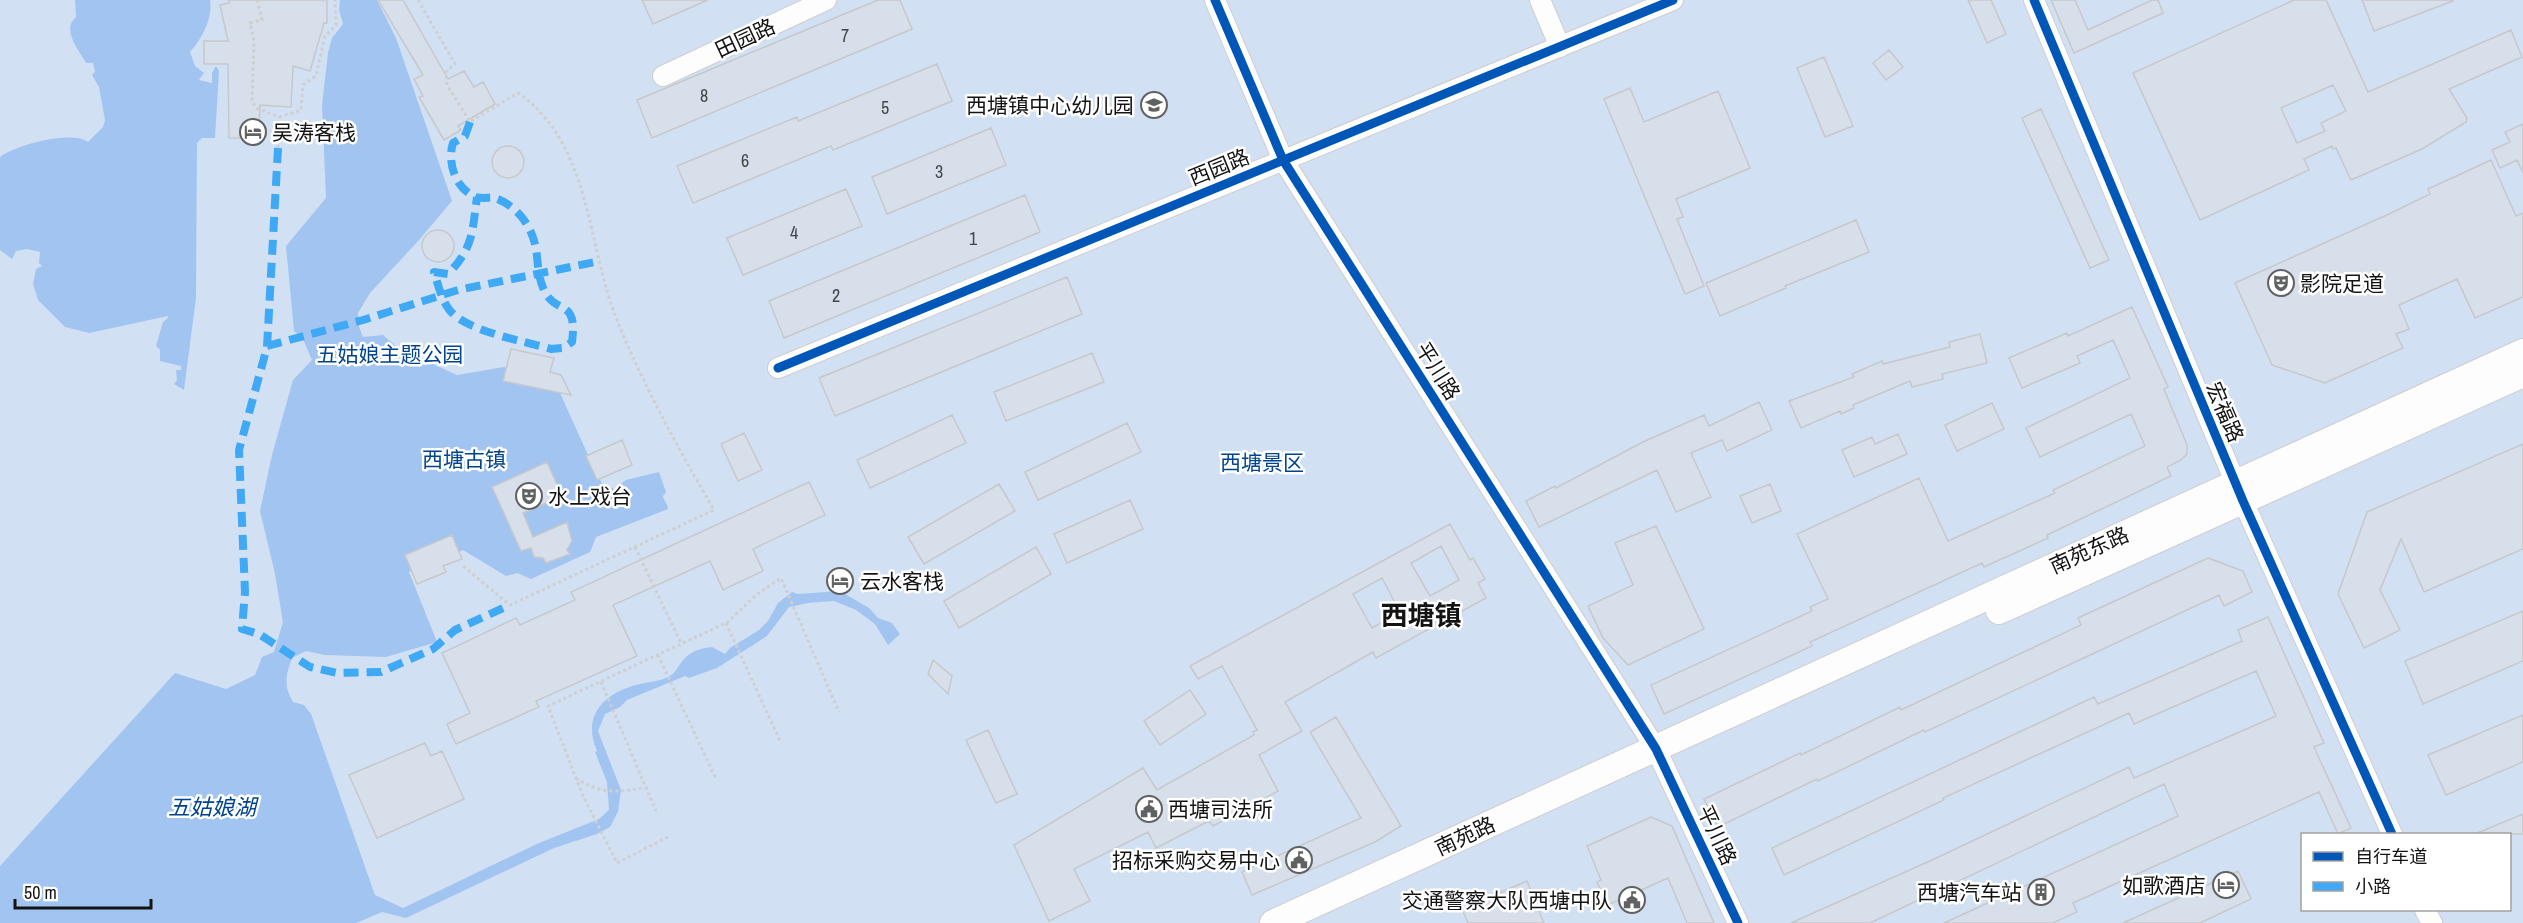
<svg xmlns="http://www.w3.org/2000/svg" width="2523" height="923" viewBox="0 0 2523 923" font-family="'Archivo Narrow','Noto Sans SC',sans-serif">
	<rect width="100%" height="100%" fill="#f0f2f4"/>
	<path fill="#d2e0f4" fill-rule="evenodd" d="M0 0H2523V923H0ZM2302 834H2510V910H2302Z"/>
	<path fill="#a2c4f1" d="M75 0H210C213 19 201 40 190 52L195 66 204 73 199 80 212 83V73L215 67H217L219 71 215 138H202L197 143 196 298 184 390 174 384 177 380 176 370H181V366L160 361V350L156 346 163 322 168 318V316L89 333 65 327 38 300 33 284 36 269 42 266 39 263 40 252 27 249 16 251 12 259 0 250V157C16 145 72 130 88 142L103 127 105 120 99 87 92 75 95 72 93 63H86C79 50 61 30 76 17Z
		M340 0H377L396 38 452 201 419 240 370 293 358 313 359 327 363 337 383 335 398 348 457 375 504 367 506 368 504 381 546 390 556 384 588 455 587 456 597 480 600 479 602 484 614 489 626 480 659 472 666 492 663 496C664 501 668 504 668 509L596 537 590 552 531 579 517 573 506 576 463 550 409 572 437 642 386 657 325 655 306 651 292 658C286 675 283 685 293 702L304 705 311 714 375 895 403 908 539 843 599 819 609 810 607 782 595 752 597 751C581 715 605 692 640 684 649 682 663 681 671 675 675 673 678 667 680 664 688 652 698 649 712 647L725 654 730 648 759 630 768 621 778 603 792 592 798 594 840 591 869 608 878 618 892 623 900 634 888 645 875 624 856 610 834 601 808 603 789 607 767 636 717 668 689 678 685 676 627 700 620 707 605 714 598 731 621 790 618 812 610 827 597 834 554 848 406 918 382 912 356 923H0V866L175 673 226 689 255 675 262 657 274 652 283 622 275 574 260 511 272 455 293 380 312 360 302 337 294 331 286 246 326 198 322 105 328 53 332 38 343 24 339 10Z"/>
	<path fill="#d6dfea" stroke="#c7c8ca" stroke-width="1.5" fill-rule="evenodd" d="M229 0H327V23H324L310 71 293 66 291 107 260 105 259 138H229L228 64H204V41H228L220 5 229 3Z
		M378 0H403L448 79 464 71 474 87 483 82 495 104 458 126 461 130 444 140 419 97 423 96 414 79 423 75Z
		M642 0H708L653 24Z
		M878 0H900L912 29 652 138 637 100Z
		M1968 0H1991L2006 34 1987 43Z
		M2051 0H2075L2088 30 2152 0H2158L2163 13 2074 53Z
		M2294 0H2326L2368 92 2511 30 2522 57 2449 89 2467 118 2466 122 2422 149 2351 180 2336 148 2333 149 2332 146 2304 159 2309 170 2200 220 2133 73ZM2333 85 2346 111 2321 123 2325 131 2297 143 2281 108Z
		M2362 0H2452L2453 1 2374 31Z
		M1889 50 1903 67 1886 80 1873 63Z
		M1824 57 1853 126 1825 137 1797 68Z
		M937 64 952 101 833 150 831 146 693 203 677 166 797 117 798 121Z
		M1630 88 1644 122 1718 91 1750 168 1676 199 1683 217 1677 219 1704 286 1685 294 1604 99Z
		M2041 109 2109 260 2090 268 2022 118Z
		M2523 124V173L2517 160 2500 168 2492 150 2510 142 2505 132Z
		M991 128 1006 165 887 214 872 177Z
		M492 162a16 16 0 1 1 32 0a16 16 0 1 1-32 0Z
		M2491 160 2516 216 2523 213V297L2475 318 2457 279 2399 305 2409 329 2396 334 2403 348 2325 383 2272 365 2235 283 2389 214 2430 194 2428 189Z
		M846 189 862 226 743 275 727 238Z
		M1025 195 1040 232 784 338 769 301Z
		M1856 220 1869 252 1785 286 1786 288 1720 316 1706 283Z
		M422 246a16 16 0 1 1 32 0a16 16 0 1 1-32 0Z
		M1067 277 1082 314 835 416 819 378Z
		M2132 307 2168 387 2164 389 2187 445V454L2181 460 2167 467 2171 476 2047 535 2048 538 1984 567 1982 563 1810 642 1812 646 1664 714 1651 685 1812 611 1810 607 1828 599 1797 534 1919 478 1948 541 2055 493 2053 490 2145 446 2131 414 2040 457 2026 428 2130 378 2113 340 2077 356 2080 363 2022 388 2009 358 2067 333 2068 336Z
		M1980 334 1987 363 1942 374 1943 379 1912 387 1910 381 1853 405 1854 408 1841 414 1840 411 1801 428 1789 401 1854 377 1852 374 1882 361 1883 364 1950 347 1949 342Z
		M511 349 554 358 550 372 561 375 571 395 503 381Z
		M1092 353 1104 382 1006 421 994 392Z
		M1759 402 1772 430 1727 451 1722 440 1691 453 1711 497 1676 512 1657 470 1539 527 1526 501 1555 486 1556 488 1643 442 1704 415 1709 426Z
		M1992 403 2004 429 1957 451 1945 425Z
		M952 415 966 443 870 488 857 460Z
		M1127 423 1141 452 1038 500 1025 472Z
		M744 433 762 470 738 481 721 444Z
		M1898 434 1907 454 1854 477 1842 450 1872 437 1875 444Z
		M622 440 632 465 597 480 586 456Z
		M2523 444V549L2424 592 2401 539 2380 590 2400 630 2364 648 2338 594 2367 512Z
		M547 462 562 496 523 513 533 537 567 522 572 541 567 550 570 554 546 563 543 558 534 557 531 548 521 551 492 487Z
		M809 482 825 515 753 549 763 571 723 590 710 561 613 605 637 656 536 701 539 707 456 744 447 724 470 713 442 653 516 618 520 625 575 600 571 592Z
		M999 484 1015 511 924 564 908 537Z
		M1770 484 1781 511 1752 523 1740 496Z
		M1130 500 1143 529 1067 563 1054 534Z
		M1450 524 1470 560 1473 558 1485 579 1478 583 1486 598 1376 658 1373 652 1285 702 1302 731 1259 755 1278 791 1213 826 1209 821 1156 848 1148 832 1074 869 1090 901 1049 921 1014 845 1143 768 1157 790 1254 735 1253 732 1257 730 1222 666 1198 679 1190 666ZM1441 546 1459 580 1430 596 1411 563ZM1382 578 1400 612 1372 628 1353 594Z
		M1656 526 1704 629 1628 665 1603 638 1588 606 1633 585 1615 543Z
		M452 535 462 559 443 566 446 572 417 584 405 555Z
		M1036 547 1051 574 959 628 944 601Z
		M2208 558 2243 571 2252 592 2224 606 2219 595 1925 732 1924 730 1818 781 1817 779 1718 827 1704 799 1800 753 1801 755 1900 707 1901 710 2081 625 2078 618Z
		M2523 611V661L2423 704 2405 661Z
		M2268 617 2324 743 2314 747 2351 828 2338 834 2319 792 2073 903 2077 912 2053 923H1944L2178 816 2164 784 1870 923H1791L1932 860 2129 767 2134 778 2276 716 2256 671 2134 724 2129 713 1943 798 1944 800 1784 875 1772 848 2094 697 2098 704 2242 641 2238 630Z
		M933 660 952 676 948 694 928 674Z
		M1190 690 1206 714 1160 745 1144 721Z
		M2523 715V762L2446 795 2428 755Z
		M1336 717 1401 826 1375 842 1252 895 1242 872 1361 818 1310 732Z
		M988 730 1017 794 996 803 966 740Z
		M425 743 431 756 442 751 464 799 377 838 349 775Z
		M2523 814V834H2475Z
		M1651 817 1672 826 1714 923H1687L1668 878 1608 905 1597 882 1601 880 1587 846Z
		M2238 871 2251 899 2200 923H2123Z
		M1527 881 1544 923H1468L1462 909Z"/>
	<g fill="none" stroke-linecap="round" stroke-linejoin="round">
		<defs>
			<path id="minor" d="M1215 0 1283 160 1656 749 1738 923
				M1540 0 1560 47
				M2034 0 2243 501 2392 834
				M663 76 826 0
				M778 368 1673 0
				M2425 910 2432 923"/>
			<path id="major" d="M1999 611 2523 374
				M1273 923 2523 352"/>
		</defs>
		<use href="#minor" stroke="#cdcecf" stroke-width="22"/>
		<use href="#major" stroke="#cdcecf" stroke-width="28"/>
		<path stroke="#cfcfd0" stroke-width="3" stroke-dasharray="3 3" stroke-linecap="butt" d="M257 0 262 20 250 23 254 41 252 101 256 108 279 117
			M418 0 455 64 446 72 447 85 470 122 518 93C592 144 587 248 618 323 645 388 679 450 714 510L510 605 463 566
			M279 117 301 110 303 85 316 76 325 36 336 25 335 0
			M278 148 279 117
			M635 547 681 643
			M726 623 781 743
			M658 655 716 779
			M601 682 656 811
			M576 778C599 794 619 793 645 787
			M668 837 617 863 583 796 548 706 728 622 756 595 781 578 839 712"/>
		<use href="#minor" stroke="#fdfdfd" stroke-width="20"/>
		<use href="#major" stroke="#fdfdfd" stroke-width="26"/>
		<path stroke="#3fa9f5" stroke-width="8" stroke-dasharray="15 8" stroke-linecap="butt" d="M470 122 465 136 453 143C447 162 455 189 476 197 482 199 489 197 495 198 505 201 518 211 524 220 543 247 533 267 544 290 556 316 578 297 572 342L563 348 551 349C524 341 463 331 448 308 441 298 438 284 434 272L448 274C474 247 472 232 477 197
			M278 148 267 347 239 450 245 592 242 629 259 634 310 667 337 673 381 672 433 649 455 630 510 605
			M267 346 363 320 458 290 600 261"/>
		<defs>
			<path id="cycleway" d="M1215 0 1283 160 1656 749 1738 923
				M2034 0 2243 501 2392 834
				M778 368 1673 0"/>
		</defs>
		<use href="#cycleway" stroke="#fff" stroke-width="13"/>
		<use href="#cycleway" stroke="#0057b8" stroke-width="9"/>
	</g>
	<defs>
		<symbol id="school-ring" viewBox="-11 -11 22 22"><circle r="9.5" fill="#fff" stroke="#606162" stroke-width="1.5"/><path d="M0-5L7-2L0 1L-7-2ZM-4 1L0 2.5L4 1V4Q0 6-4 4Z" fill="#606162"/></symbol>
		<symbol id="hotel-ring" viewBox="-11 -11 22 22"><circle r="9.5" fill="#fff" stroke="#606162" stroke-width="1.5"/><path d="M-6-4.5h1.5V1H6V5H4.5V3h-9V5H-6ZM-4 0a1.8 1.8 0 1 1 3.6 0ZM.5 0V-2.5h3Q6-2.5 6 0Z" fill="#606162"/></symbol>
		<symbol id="theatre-ring" viewBox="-11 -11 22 22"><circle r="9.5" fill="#fff" stroke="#606162" stroke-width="1.5"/><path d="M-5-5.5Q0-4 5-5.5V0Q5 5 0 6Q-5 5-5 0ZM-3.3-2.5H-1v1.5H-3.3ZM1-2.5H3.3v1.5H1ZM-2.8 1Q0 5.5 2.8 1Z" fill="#606162"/></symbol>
		<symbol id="civic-ring" viewBox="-11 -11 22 22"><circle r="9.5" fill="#fff" stroke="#606162" stroke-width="1.5"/><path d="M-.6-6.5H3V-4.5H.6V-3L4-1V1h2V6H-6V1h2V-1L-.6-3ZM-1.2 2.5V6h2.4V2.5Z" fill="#606162"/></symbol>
		<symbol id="building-ring" viewBox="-11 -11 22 22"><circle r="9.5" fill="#fff" stroke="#606162" stroke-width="1.5"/><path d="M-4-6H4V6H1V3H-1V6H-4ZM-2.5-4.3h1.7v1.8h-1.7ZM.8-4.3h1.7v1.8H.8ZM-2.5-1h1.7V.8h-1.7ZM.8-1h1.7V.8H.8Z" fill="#606162"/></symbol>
	</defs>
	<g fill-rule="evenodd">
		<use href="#school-ring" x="1139" y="90" width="30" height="30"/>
		<use href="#hotel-ring" x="238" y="117" width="30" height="30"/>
		<use href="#theatre-ring" x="2266" y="268" width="30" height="30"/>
		<use href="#theatre-ring" x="514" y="481" width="30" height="30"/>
		<use href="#hotel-ring" x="825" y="566" width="30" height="30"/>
		<use href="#civic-ring" x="1134" y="794" width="30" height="30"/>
		<use href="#civic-ring" x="1284" y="845" width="30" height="30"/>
		<use href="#hotel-ring" x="2211" y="870" width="30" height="30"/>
		<use href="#building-ring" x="2026" y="877" width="30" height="30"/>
		<use href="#civic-ring" x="1617" y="885" width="30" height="30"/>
	</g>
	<g text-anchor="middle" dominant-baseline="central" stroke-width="5" stroke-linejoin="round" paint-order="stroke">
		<g font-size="18" fill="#44464a">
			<text x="845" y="35">7</text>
			<text x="704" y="95">8</text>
			<text x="885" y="107">5</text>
			<text x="745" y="160">6</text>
			<text x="939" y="171">3</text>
			<text x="794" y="232">4</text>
			<text x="973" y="238">1</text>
			<text x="836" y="295">2</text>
		</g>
		<g font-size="21" fill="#131314" stroke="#fff">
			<text transform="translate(745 38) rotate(-25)">田园路</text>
			<text transform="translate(1219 167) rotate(-22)">西园路</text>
			<text transform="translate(1438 371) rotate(58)">平川路</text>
			<text transform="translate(2225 412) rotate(67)">宏福路</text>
			<text transform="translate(2089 550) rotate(-24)">南苑东路</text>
			<text transform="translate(1717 835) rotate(65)">平川路</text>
			<text transform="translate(1465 836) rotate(-25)">南苑路</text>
		</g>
		<g font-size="21" fill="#131314" stroke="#fff" text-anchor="end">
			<text x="1134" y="105">西塘镇中心幼儿园</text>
			<text x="272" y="132" text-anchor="start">吴涛客栈</text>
			<text x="2300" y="283" text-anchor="start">影院足道</text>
			<text x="548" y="496" text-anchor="start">水上戏台</text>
			<text x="860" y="581" text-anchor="start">云水客栈</text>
			<text x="1168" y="809" text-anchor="start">西塘司法所</text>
			<text x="1280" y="860">招标采购交易中心</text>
			<text x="2206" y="885">如歌酒店</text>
			<text x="2022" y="892">西塘汽车站</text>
			<text x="1612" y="900">交通警察大队西塘中队</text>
		</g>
		<g font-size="21" fill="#00448d" stroke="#fff">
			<text x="390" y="354">五姑娘主题公园</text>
			<text x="464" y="459">西塘古镇</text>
			<text x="1262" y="462">西塘景区</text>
		</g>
		<g font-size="22" font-style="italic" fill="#00448d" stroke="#fff">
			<text x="212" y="807">五姑娘湖</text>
		</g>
		<g font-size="27" font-weight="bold" fill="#131314" stroke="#fff">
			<text x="1421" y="615">西塘镇</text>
		</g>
	</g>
	<rect x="2301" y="833" width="210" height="78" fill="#ffffff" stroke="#a1a1a1" stroke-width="1.5"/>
	<rect x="2313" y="852" width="30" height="9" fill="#0057b8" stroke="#a1a1a1" stroke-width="1.5"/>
	<text x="2355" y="863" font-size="18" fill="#131314">自行车道</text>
	<rect x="2313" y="882" width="30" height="9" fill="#3fa9f5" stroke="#a1a1a1" stroke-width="1.5"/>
	<text x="2355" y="893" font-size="18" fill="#131314">小路</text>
	<path d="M15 899v9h136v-9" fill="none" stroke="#131314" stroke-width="3"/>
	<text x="24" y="899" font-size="18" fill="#131314" stroke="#ffffff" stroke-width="4.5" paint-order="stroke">50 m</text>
</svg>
